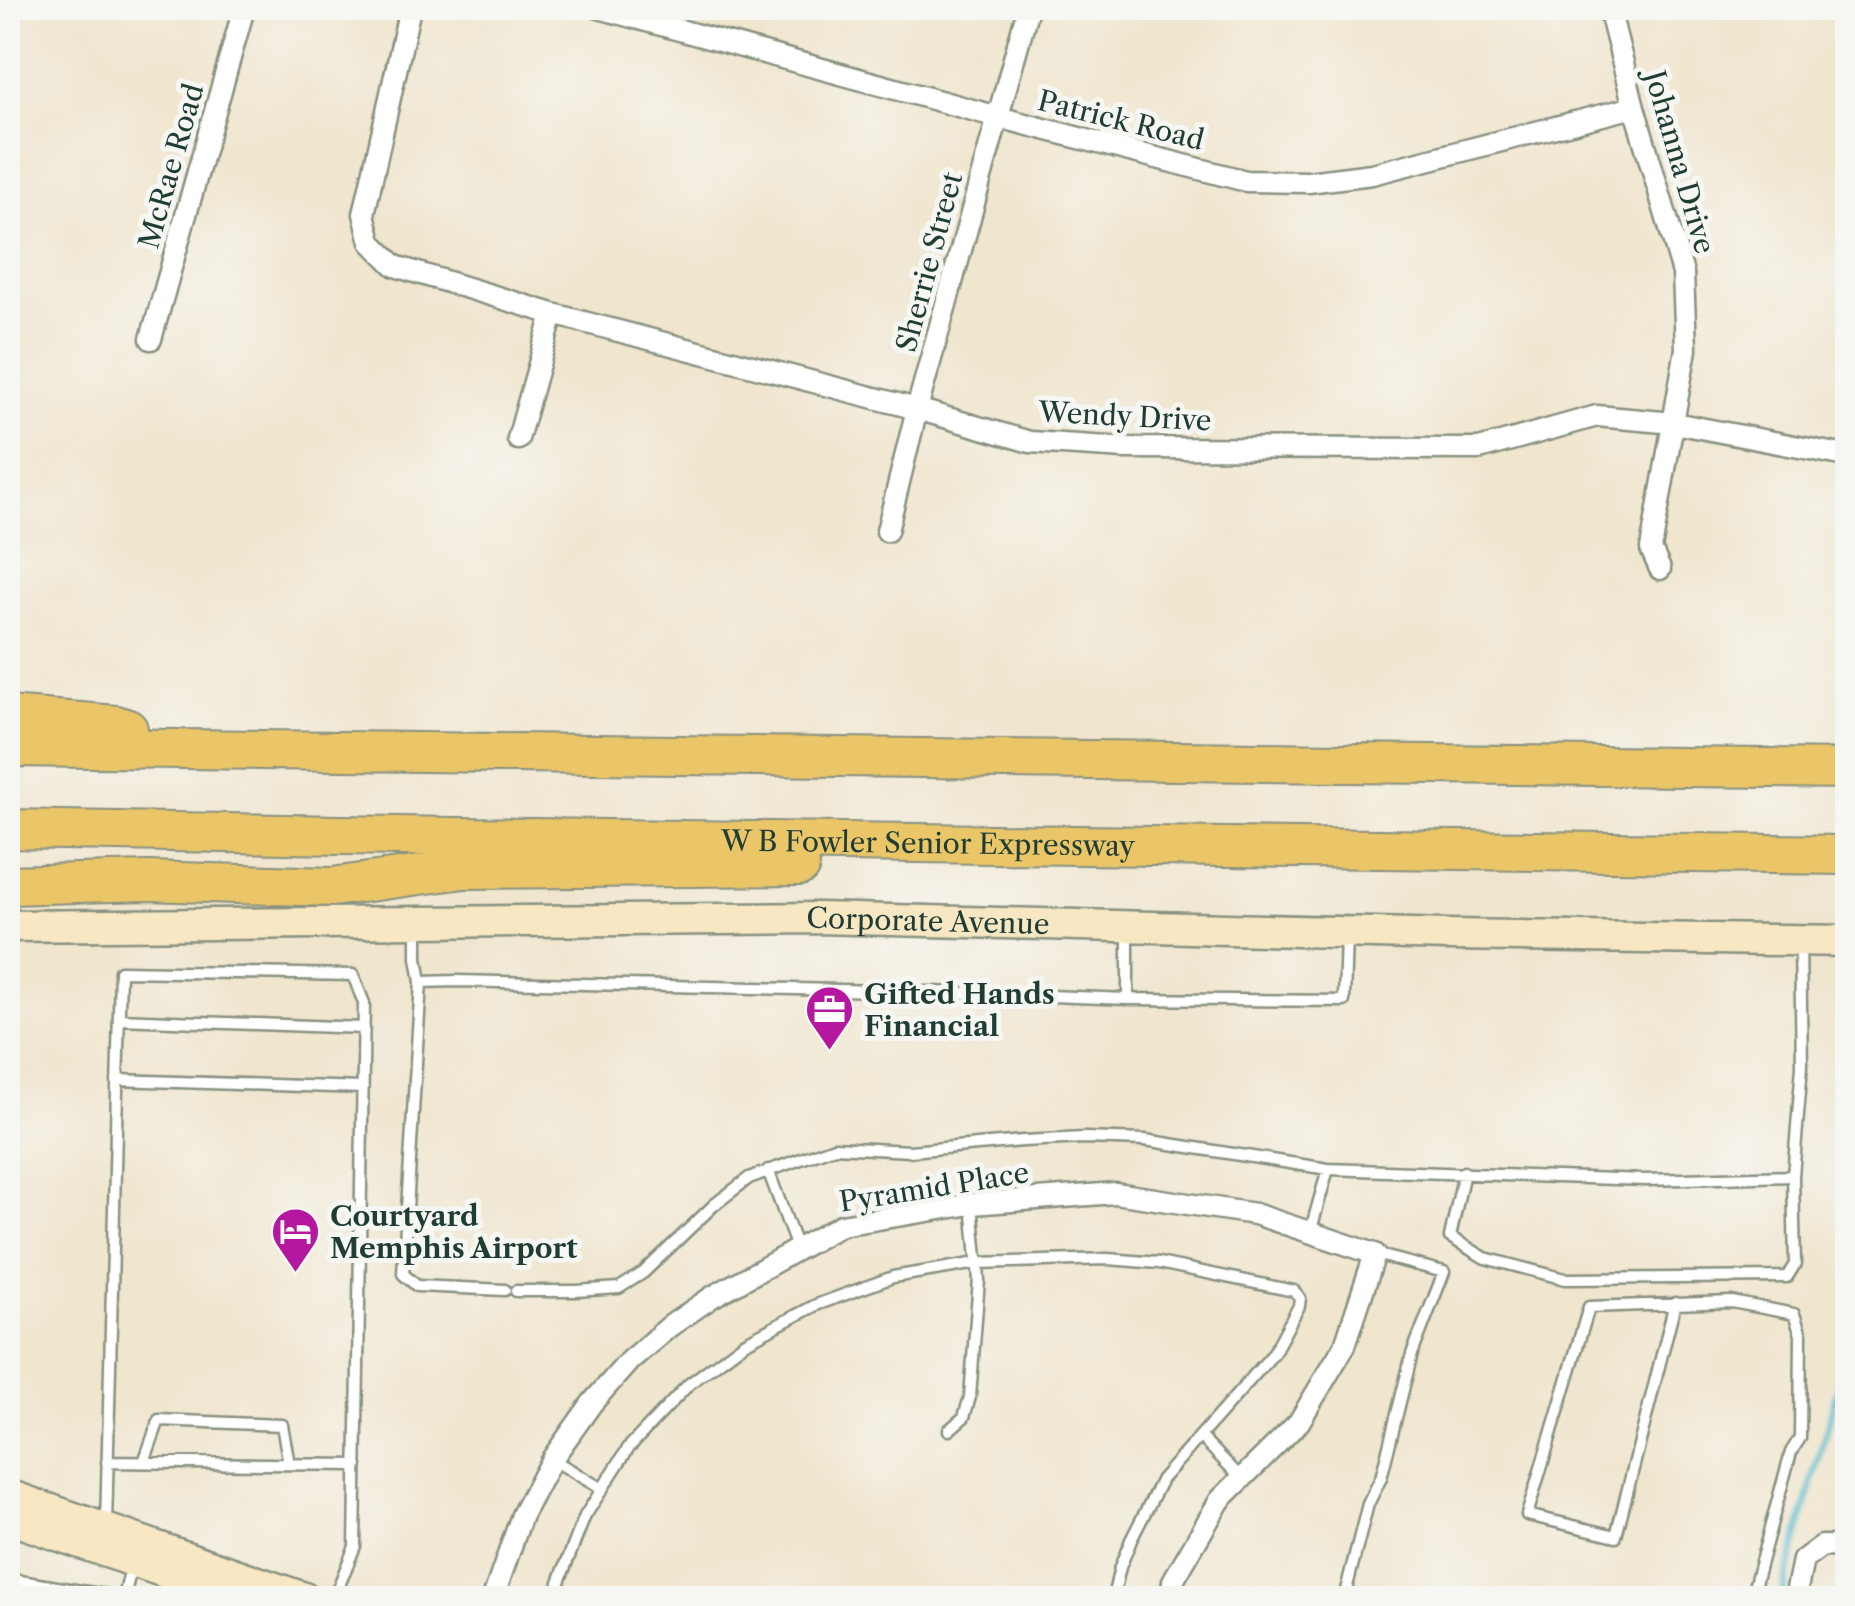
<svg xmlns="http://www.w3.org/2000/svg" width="1855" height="1606" viewBox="0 0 1855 1606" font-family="'Libre Caslon Text',serif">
	<rect width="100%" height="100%" fill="#f6f6f2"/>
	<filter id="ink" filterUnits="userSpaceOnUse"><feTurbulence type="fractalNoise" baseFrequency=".01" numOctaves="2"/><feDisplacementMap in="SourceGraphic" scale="20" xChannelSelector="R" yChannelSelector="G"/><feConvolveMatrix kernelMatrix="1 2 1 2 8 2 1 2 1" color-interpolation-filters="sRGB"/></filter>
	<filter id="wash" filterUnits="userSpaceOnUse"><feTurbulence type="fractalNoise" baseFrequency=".0048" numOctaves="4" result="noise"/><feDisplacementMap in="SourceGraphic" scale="40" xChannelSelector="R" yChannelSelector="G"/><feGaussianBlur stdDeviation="2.25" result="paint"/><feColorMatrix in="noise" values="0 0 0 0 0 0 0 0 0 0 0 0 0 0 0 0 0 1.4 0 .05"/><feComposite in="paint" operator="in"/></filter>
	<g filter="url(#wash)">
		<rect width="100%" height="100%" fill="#f0e5cd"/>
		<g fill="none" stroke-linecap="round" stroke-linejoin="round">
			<path stroke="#51bbce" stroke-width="6" d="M1781 1598 1848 1350"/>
		</g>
	</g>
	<g filter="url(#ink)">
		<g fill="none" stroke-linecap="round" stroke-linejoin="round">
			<defs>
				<path id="lane" d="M417 924V958L421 982 457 981 970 993 1128 999 1344 1001 1346 933
					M421 982 403 1274 417 1286 505 1290
					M1128 999V927
					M119 1019 364 1028
					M117 1080 363 1088
					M768 1170 797 1248
					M1464 1172 1450 1237 1485 1258 1565 1279 1787 1277 1795 1264 1793 1176
					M1310 1233 1328 1169
					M516 1291H576L619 1288 643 1273 714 1205 749 1178 834 1147 910 1151 1023 1141 1084 1138 1145 1140 1328 1169 1646 1180 1793 1176 1802 1066 1800 945
					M1675 1303 1616 1536 1527 1515 1589 1307 1732 1302 1794 1314 1801 1335 1800 1438 1791 1452 1751 1598
					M949 1430 964 1417 970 1397 979 1280 972 1204
					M1200 1436 1241 1478
					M552 1459 602 1489
					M107 1462 357 1465
					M144 1462 159 1420 282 1425 289 1464
					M106 1526 120 971 353 975 364 1003 355 1546 334 1598
					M8 1579 124 1598
					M124 1597 132 1564
					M560 1598 557 1593 559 1582 585 1516 629 1447 689 1384 744 1343 816 1305 893 1277 977 1263 1108 1259 1159 1263 1294 1291 1300 1298 1299 1306 1273 1354 1162 1479 1131 1540 1120 1567 1113 1598
					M1344 1598 1368 1504 1381 1478 1412 1354 1444 1272 1375 1254
					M1841 1598 1842 1578"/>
				<path id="street" d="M410 8 364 214 371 242 395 266 553 314 917 409 1030 442 1125 448 1479 449 1597 416 1674 423 1841 455
					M599 8 998 117 1246 181 1308 182 1372 174 1634 107
					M1609 8 1634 107 1683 273 1686 349 1651 549 1660 569
					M151 339 244 8
					M518 439 553 314
					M887 531 917 409 1028 8
					M493 1598 522 1515 552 1459 592 1403 630 1360 670 1326 712 1297 841 1225 972 1204 1115 1193 1255 1214 1375 1254 1345 1345 1299 1422 1220 1500 1173 1581 1171 1598
					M1795 1598 1803 1560 1822 1546 1848 1547"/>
				<g id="secondary">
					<path id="s1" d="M8 926 818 918 1449 935 1848 941"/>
					<path d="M8 1495 304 1598"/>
					<path d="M8 1518 240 1598"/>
				</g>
				<g id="highway">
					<path d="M8 716 116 725 128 729"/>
					<path d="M8 747 1848 769"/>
					<path id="s2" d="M8 829 454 837 1848 855"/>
					<path d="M8 885 148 881 332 887 464 869 800 866"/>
				</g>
			</defs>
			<use href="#lane" stroke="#889180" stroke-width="15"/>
			<use href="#street" stroke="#889180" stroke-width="25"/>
			<use href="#secondary" stroke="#889180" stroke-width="35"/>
			<use href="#highway" stroke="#889180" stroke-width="42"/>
			<use href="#lane" stroke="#fff" stroke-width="10"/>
			<use href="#street" stroke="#fff" stroke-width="20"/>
			<use href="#secondary" stroke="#f7e8c3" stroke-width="30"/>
			<use href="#highway" stroke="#ebc669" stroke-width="38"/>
		</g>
	</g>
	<defs>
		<symbol id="office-pin" viewBox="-11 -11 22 30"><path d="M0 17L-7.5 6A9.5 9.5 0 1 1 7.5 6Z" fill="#b5179e" stroke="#f6f6f2"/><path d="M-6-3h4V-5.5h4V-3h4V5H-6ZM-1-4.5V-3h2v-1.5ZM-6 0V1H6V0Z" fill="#fff"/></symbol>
		<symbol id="hotel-pin" viewBox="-11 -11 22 30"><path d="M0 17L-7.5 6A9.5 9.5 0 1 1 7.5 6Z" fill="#b5179e" stroke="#f6f6f2"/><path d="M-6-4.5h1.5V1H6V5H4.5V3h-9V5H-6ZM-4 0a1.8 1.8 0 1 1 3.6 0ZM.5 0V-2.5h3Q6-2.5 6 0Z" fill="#fff"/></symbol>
	</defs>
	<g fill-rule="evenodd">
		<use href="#office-pin" x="802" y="982" width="55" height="75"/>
		<use href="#hotel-pin" x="268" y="1204" width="55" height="75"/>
	</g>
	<g text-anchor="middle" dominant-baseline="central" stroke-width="10" stroke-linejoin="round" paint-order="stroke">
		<g font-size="28" fill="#1f3d34" stroke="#f6f6f2">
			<text transform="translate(1121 120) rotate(14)">Patrick Road</text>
			<text transform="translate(1680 162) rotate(74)">Johanna Drive</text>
			<text transform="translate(171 166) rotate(-74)">McRae Road</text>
			<text transform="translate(929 262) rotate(-75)">Sherrie Street</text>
			<text transform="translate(1125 416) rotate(3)">Wendy Drive</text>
			<text stroke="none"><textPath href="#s2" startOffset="920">W B Fowler Senior Expressway</textPath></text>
			<text stroke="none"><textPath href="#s1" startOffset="920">Corporate Avenue</textPath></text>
			<text transform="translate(934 1187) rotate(-9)">Pyramid Place</text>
		</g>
		<g font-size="28" font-weight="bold" fill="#1f3d34" stroke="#f6f6f2" text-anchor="start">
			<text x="864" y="994">Gifted Hands<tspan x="864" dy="32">Financial</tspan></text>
			<text x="330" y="1216">Courtyard<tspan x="330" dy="32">Memphis Airport</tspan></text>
		</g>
	</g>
	<rect width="1855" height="1606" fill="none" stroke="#f6f6f2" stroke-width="40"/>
</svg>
